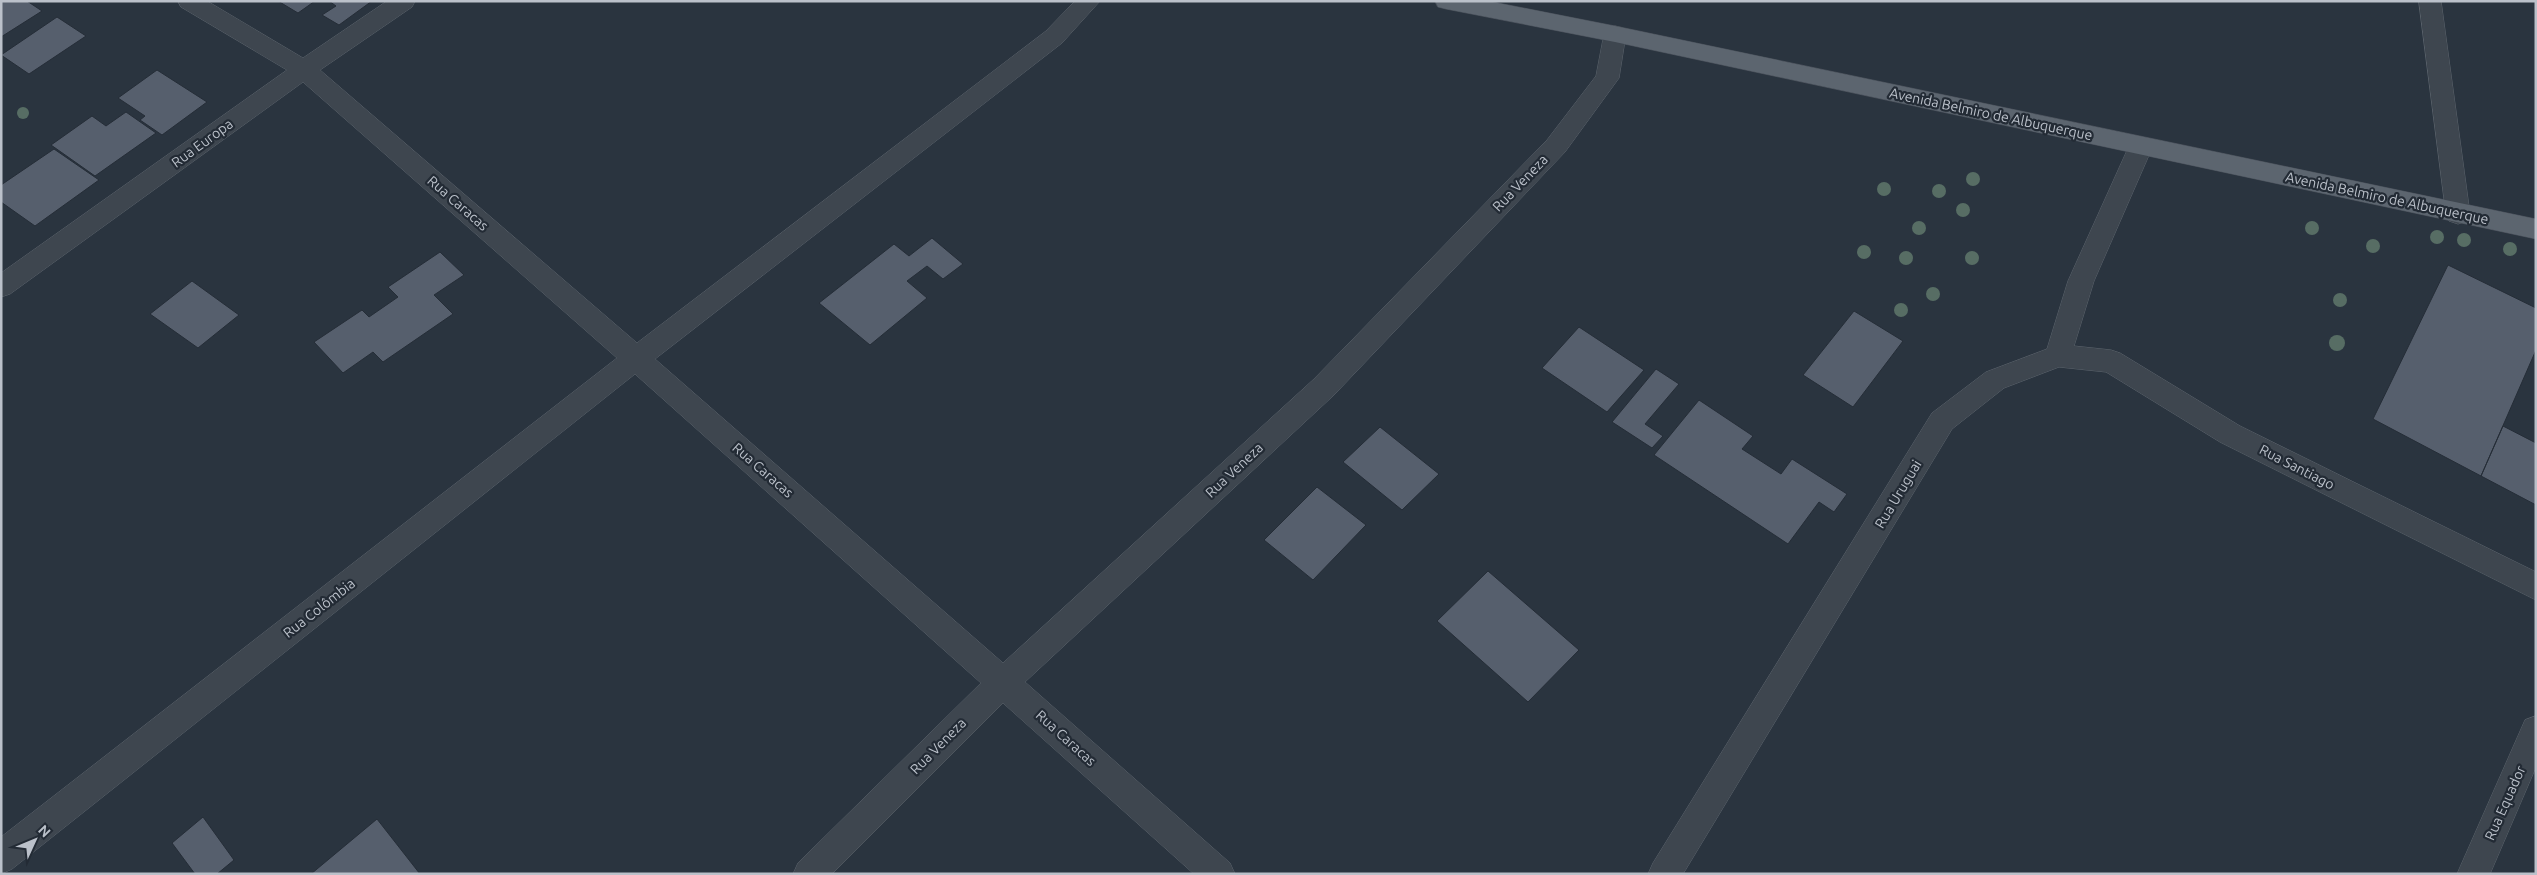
<svg xmlns="http://www.w3.org/2000/svg" width="2537" height="875" viewBox="0 0 2537 875" font-family="Ubuntu,sans-serif">
	<rect width="100%" height="100%" fill="#2a343f"/>
	<path fill="#565f6d" stroke="#252d37" d="M1 1H27L42 11 1 37Z
		M278 1H315L298 13Z
		M329 1H372L339 25 322 15 336 6Z
		M57 17 86 36 29 74 1 55Z
		M157 70 207 102 162 135 140 120 145 116 118 98Z
		M126 112 156 133 95 176 51 145 92 116 106 126Z
		M54 149 99 180 35 226 1 202V185Z
		M932 238 963 264 943 279 927 266 907 281 927 298 870 345 819 303 894 244 909 256Z
		M440 252 464 275 434 295 453 314 383 362 373 352 343 373 314 342 362 310 369 317 398 297 388 287Z
		M2448 265 2536 308V350L2481 476 2373 419Z
		M192 281 239 315 198 348 150 314Z
		M1854 311 1903 341 1853 407 1803 375Z
		M1579 327 1644 370 1607 412 1542 368Z
		M1656 369 1679 384 1645 424 1663 436 1652 448 1612 422Z
		M1699 400 1753 436 1742 449 1781 474 1792 459 1847 494 1834 512 1819 502 1788 544 1654 455Z
		M2503 426 2536 443V505L2481 476Z
		M1380 427 1439 474 1402 510 1343 462Z
		M1317 487 1366 525 1313 580 1264 540Z
		M1488 571 1579 650 1528 702 1437 621Z
		M203 817 234 860 217 874H195L172 843Z
		M377 819 420 874H311Z"/>
	<g fill="none" stroke-linecap="round" stroke-linejoin="round">
		<defs>
			<path id="minor" d="M178 1H207L303 58 387 1H415L412 7 320 70 637 343 1046 31 1075 1H1100L1062 43 655 359 1003 663 1314 379 1547 140 1596 76 1604 34 1607 28 1615 26 1623 28 1626 34 1619 78 1565 152 1334 395 1025 682 1230 863 1235 874H1194L1003 703 832 874H793L798 863 981 683 635 374 12 869 1 874V837L617 358 303 82 10 294 1 297V273L287 70 181 7Z
				M2419 1H2441L2470 214 2467 221 2458 224 2449 221 2446 214Z
				M2141 137 2150 140 2153 146 2094 281 2074 346 2111 350 2120 353 2240 426 2536 572V600L2220 442 2106 372 2059 367 2004 388 1952 429 1683 874H1648L1653 863 1932 413 1986 372 2047 349 2068 281 2129 146 2132 140Z
				M2536 716V767L2490 874H2457L2525 720Z"/>
			<path id="major" d="M1435 1H1488L1615 26 2536 219V239L1615 42 1446 9 1438 7Z"/>
		</defs>
		<use href="#minor" stroke="#5c646d" stroke-width="1"/>
		<use href="#major" stroke="#484f59" stroke-width="1"/>
		<use href="#minor" fill="#3e464f" fill-rule="evenodd"/>
		<use href="#major" fill="#5c656f" fill-rule="evenodd"/>
	</g>
	<g fill="#576d64">
		<circle cx="23" cy="113" r="6"/>
		<circle cx="1973" cy="179" r="7"/>
		<circle cx="1884" cy="189" r="7"/>
		<circle cx="1939" cy="191" r="7"/>
		<circle cx="1963" cy="210" r="7"/>
		<circle cx="1919" cy="228" r="7"/>
		<circle cx="2312" cy="228" r="7"/>
		<circle cx="2437" cy="237" r="7"/>
		<circle cx="2464" cy="240" r="7"/>
		<circle cx="2373" cy="246" r="7"/>
		<circle cx="2510" cy="249" r="7"/>
		<circle cx="1864" cy="252" r="7"/>
		<circle cx="1906" cy="258" r="7"/>
		<circle cx="1972" cy="258" r="7"/>
		<circle cx="1933" cy="294" r="7"/>
		<circle cx="2340" cy="300" r="7"/>
		<circle cx="1901" cy="310" r="7"/>
		<circle cx="2337" cy="343" r="8"/>
	</g>
	<g text-anchor="middle" dominant-baseline="central" stroke-width="4.5" stroke-linejoin="round" paint-order="stroke">
		<g font-size="14" fill="#bbc1ca" stroke="#232b35">
			<text transform="translate(1991 114) rotate(12)">Avenida Belmiro de Albuquerque</text>
			<text transform="translate(202 143) rotate(-36)">Rua Europa</text>
			<text transform="translate(1520 183) rotate(-46)">Rua Veneza</text>
			<text transform="translate(2387 198) rotate(12)">Avenida Belmiro de Albuquerque</text>
			<text transform="translate(458 203) rotate(41)">Rua Caracas</text>
			<text transform="translate(2297 467) rotate(27)">Rua Santiago</text>
			<text transform="translate(763 470) rotate(41)">Rua Caracas</text>
			<text transform="translate(1234 470) rotate(-43)">Rua Veneza</text>
			<text transform="translate(1898 494) rotate(-59)">Rua Uruguai</text>
			<text transform="translate(319 608) rotate(-38)">Rua Colômbia</text>
			<text transform="translate(1066 738) rotate(42)">Rua Caracas</text>
			<text transform="translate(938 746) rotate(-45)">Rua Veneza</text>
			<text transform="translate(2505 803) rotate(-66)">Rua Equador</text>
		</g>
	</g>
	<rect width="2537" height="875" fill="none" stroke="#bbc1ca" stroke-width="5"/>
	<g transform="translate(35 840) rotate(46)" stroke="#232b35" stroke-width="4" paint-order="stroke">
	<path d="M0-4L9 19L0 12L-9 19Z" fill="#bbc1ca"/>
	<text y="-8" font-size="14" font-weight="bold" text-anchor="middle" fill="#bbc1ca">N</text>
	</g>
</svg>
